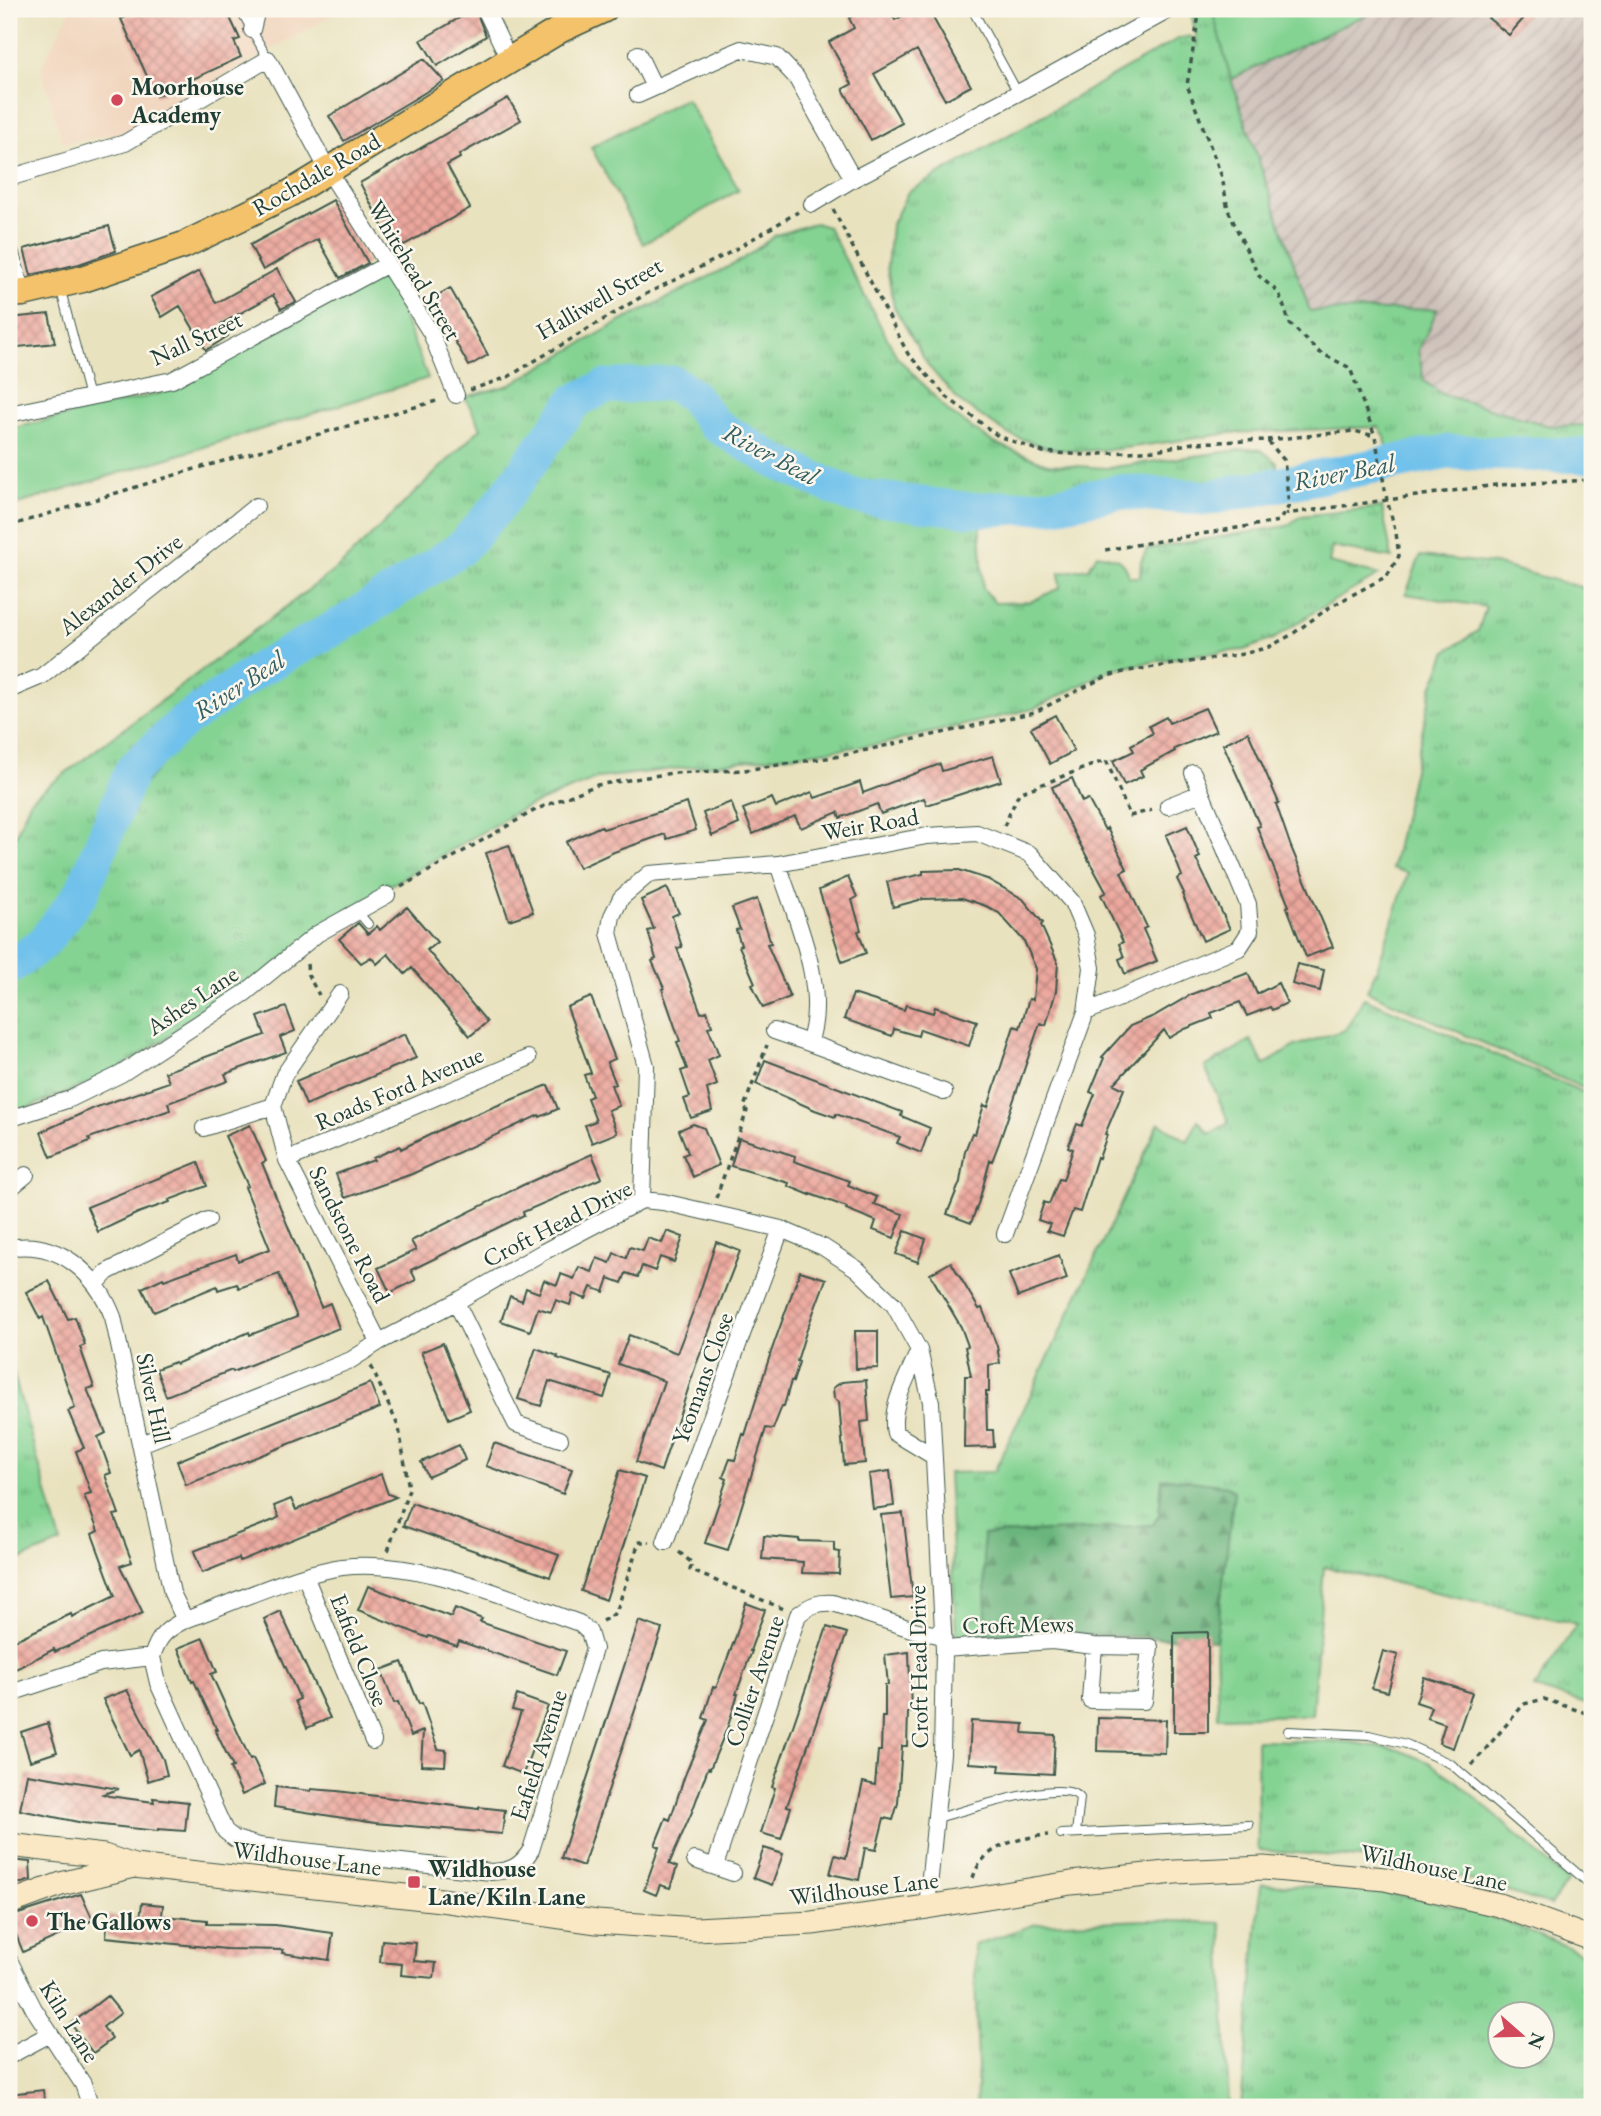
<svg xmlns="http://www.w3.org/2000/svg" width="1601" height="2116" viewBox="0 0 1601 2116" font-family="'EB Garamond',serif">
	<defs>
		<pattern id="industrial-furrows" width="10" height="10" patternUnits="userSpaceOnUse" patternTransform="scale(1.75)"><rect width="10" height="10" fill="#cec1ba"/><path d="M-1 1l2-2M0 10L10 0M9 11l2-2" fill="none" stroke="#a79e98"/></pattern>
		<pattern id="grass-tufts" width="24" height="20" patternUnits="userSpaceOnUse" patternTransform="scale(1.75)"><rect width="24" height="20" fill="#84d393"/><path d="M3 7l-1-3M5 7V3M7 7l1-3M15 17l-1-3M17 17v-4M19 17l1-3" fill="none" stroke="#6bac79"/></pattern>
		<pattern id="forest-firs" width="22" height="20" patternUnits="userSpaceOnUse" patternTransform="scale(1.75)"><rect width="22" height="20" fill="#6bb57d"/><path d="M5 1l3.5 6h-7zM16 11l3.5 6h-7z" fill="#579467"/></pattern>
		<pattern id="building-cross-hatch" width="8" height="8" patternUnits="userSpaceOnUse" patternTransform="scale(1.75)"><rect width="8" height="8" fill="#eca79d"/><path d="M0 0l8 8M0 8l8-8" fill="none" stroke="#bf8981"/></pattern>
	</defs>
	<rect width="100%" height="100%" fill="#fbf7ec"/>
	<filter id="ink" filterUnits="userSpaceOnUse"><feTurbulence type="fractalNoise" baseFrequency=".0143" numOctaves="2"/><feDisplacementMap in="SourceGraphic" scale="14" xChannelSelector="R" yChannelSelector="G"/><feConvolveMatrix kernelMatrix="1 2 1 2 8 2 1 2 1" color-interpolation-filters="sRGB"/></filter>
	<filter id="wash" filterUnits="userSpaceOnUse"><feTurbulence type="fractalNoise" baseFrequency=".00686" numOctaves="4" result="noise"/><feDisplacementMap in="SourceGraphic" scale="28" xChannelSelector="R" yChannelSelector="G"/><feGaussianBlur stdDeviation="1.57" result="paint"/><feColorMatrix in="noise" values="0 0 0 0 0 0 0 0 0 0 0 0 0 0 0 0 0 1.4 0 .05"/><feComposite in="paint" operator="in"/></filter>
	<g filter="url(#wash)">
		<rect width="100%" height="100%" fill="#e9e2bf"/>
		<path fill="#f1d5bd" d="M71 9H343L124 133 63 143 41 67Z"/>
		<path fill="url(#industrial-furrows)" d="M1378 9H1592V425L1433 433 1387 309 1310 311 1231 79Z"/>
		<path fill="url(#grass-tufts)" stroke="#528864" stroke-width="2" fill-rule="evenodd" d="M1197 9H1212L1231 79 1310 311 1437 309 1429 329 1418 350 1424 381 1444 395 1550 426 1592 425V449L1446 446 1388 456 1385 437 1379 427 1231 433 1118 449 1078 451 1047 448 1008 434 960 402 929 367 894 307 887 267 891 226 908 192 1178 39 1190 36 1198 45 1191 12Z
			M815 223 828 227 897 357 949 412 994 443 1047 464 1106 468 1247 449 1261 450 1277 463V481L1136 485 1076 496 975 504 857 491 765 448 717 416 702 387 682 372 644 370 586 386 568 399 488 505 455 538 338 616 249 664 178 717 125 769 73 891 41 933 9 958V851L31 799 340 566 481 428 465 397 507 386 618 323 740 261 776 235Z
			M636 392C652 393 670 393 684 403 697 414 705 429 719 439L816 495 848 510 902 513 980 524 983 588 995 603 1030 602 1060 588 1059 573 1089 568 1097 554C1114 557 1125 558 1129 577H1140L1141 561 1147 549 1287 526 1301 516 1382 507 1392 558 1332 547 1329 563 1379 575 1314 612 1275 638 1244 650 1192 655 1113 669 1033 709 882 744 599 778 524 808 346 911 257 979 106 1077 9 1115V985L39 964 72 931 138 791 172 752 246 691 415 595 483 543 575 419 600 398Z
			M1420 556 1494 564 1592 590V1092L1367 991 1378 966 1408 873 1392 868 1432 688 1447 651 1478 631 1486 607 1406 594Z
			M1364 998 1592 1096V1706L1534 1688 1577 1624 1324 1567 1312 1715 1218 1717 1216 1640 1234 1491 1162 1480 1159 1515 1153 1525 983 1535 987 1635 956 1634 948 1473 994 1472 1159 1123 1188 1141 1198 1120 1209 1134 1229 1123 1205 1067 1251 1040 1264 1065 1295 1046 1345 1030Z
			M9 1358 61 1543 9 1564Z
			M1257 1740 1349 1742 1399 1750 1428 1762 1458 1782 1568 1881 1550 1905 1451 1874 1360 1858 1258 1850Z
			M1261 1884C1300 1886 1340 1887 1378 1892 1450 1901 1528 1927 1592 1958V2107H1241ZM1500 2014H1542V2056H1500Z
			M1150 1920 1221 1923 1229 2107H976L978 2066 974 1945 1036 1924Z"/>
		<path fill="url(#forest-firs)" stroke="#457958" stroke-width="2" d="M1169 1478 1228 1486 1234 1491 1216 1640 1065 1634 987 1635 983 1535 1153 1525 1159 1515 1162 1479Z"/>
		<path fill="#84d393" stroke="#528864" stroke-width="2" d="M1212 9H1376V10L1231 79Z
			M686 98 739 190 643 244 591 147Z
			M386 273 428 378 9 507V429L161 393Z"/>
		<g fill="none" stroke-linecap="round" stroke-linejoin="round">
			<path stroke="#6fc1eb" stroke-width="35" d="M9 968 43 943 82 892 132 770 182 723 261 668 346 622 461 548 497 508 575 401 605 387 674 383 693 396 714 424 777 462 853 496 970 510 1054 505 1118 492 1208 498 1448 452 1592 456"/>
		</g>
		<g id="blocks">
			<path fill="url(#building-cross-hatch)" d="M145 9H149L151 14 164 9H226L240 39 234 41 241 57 156 96 121 19Z
				M475 9 486 36 437 66 421 40Z
				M865 9H889L895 20 915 9H928L971 86 945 100 917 50 874 74 902 123 871 140 843 89 852 84 829 42 854 28 849 18Z
				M1496 9H1532L1509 35 1488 18Z
				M424 59 444 81 344 141 329 116Z
				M508 98 521 120 459 155 460 158 447 165 470 208 395 250 360 183Z
				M333 200 368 263 340 278 318 239 263 270 250 245Z
				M109 226 116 251 79 264 31 275 24 249Z
				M277 269 296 302 281 309 273 295 221 324 228 336 206 350 180 306 162 317 151 297 199 271 216 303Z
				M450 288 488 355 469 366 431 299Z
				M49 314 55 343 9 348V318Z
				M1205 708 1216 731 1174 749 1175 751 1140 770 1143 776 1124 785 1113 761 1134 751 1131 745 1153 733 1149 726 1166 717 1169 723Z
				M1055 715 1074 751 1050 764 1031 728Z
				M1248 732 1279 803 1276 804 1291 847 1333 947 1306 957 1287 907 1289 906 1257 827 1260 826 1223 744Z
				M993 756 1001 781 927 805 924 798 881 814 877 804 840 818 838 812 801 828 795 816 753 834 743 809 772 798 776 807 812 792 815 798 860 782 863 793 940 764 942 771Z
				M1072 778 1082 802 1088 799 1105 830 1107 828 1127 869 1121 872 1147 927 1143 929 1157 961 1125 974 1119 959 1124 957 1119 944 1123 942 1101 895 1106 892 1061 809 1052 787Z
				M731 802 739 824 712 836 703 813Z
				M687 803 696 830 667 839 665 834 614 852 579 868 566 842 601 826 603 829Z
				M1187 826 1200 857 1196 859 1230 929 1203 941 1182 894 1184 893 1177 879 1182 876 1166 835Z
				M509 845 533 912 509 920 486 853Z
				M959 870 987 879 1023 899 1043 923 1041 925 1058 963 1056 991 1046 1025 1040 1023 999 1143 992 1161 990 1160 980 1198 971 1223 947 1214 960 1182 965 1151 972 1133 975 1134 984 1105 988 1107 1014 1026 1020 1028 1029 999 1033 1000 1036 969 1024 941 999 913 986 906 962 898 923 899 893 907 887 882 923 874V871Z
				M848 877 857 897 852 900 861 930 858 931 866 953 842 962 819 890Z
				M667 888 679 913 672 916 682 947 677 948 701 1013 707 1011 712 1026 708 1027 719 1055 708 1060 717 1085 707 1089 712 1111 691 1118 684 1099 690 1097 681 1071 687 1069 677 1042 680 1041 662 989 664 988 652 961 656 959 648 931 654 929 641 900Z
				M757 899 771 943 767 944 790 997 763 1008 752 984 755 983 739 946 741 945 736 930 740 929 732 908Z
				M407 907 437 942 427 950 487 1022 470 1036 412 968 405 974 388 954 377 964 371 957 361 963 339 939 358 923 368 934 377 926 380 930Z
				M1297 964 1324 970 1320 991 1292 984Z
				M1248 973 1257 994 1278 983 1287 1003 1272 1010 1270 1007 1247 1016 1240 1002 1211 1013 1213 1018 1185 1029 1169 1038 1164 1030 1114 1084 1124 1089 1105 1134 1107 1135 1099 1158 1097 1157 1080 1212 1073 1210 1063 1236 1047 1231 1050 1224 1038 1220 1044 1202 1049 1204 1059 1179 1063 1180 1073 1149 1068 1147 1077 1124 1082 1126 1095 1094 1090 1092 1104 1058 1102 1057 1130 1026 1154 1016 1192 994Z
				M853 994 904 1010 906 1005 933 1013 935 1007 977 1021 969 1046 920 1029 918 1036 894 1029 892 1036 844 1019Z
				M591 997 615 1059 607 1062 616 1084 611 1085 619 1106 608 1110 617 1133 592 1143 585 1125 596 1121 587 1098 592 1096 584 1075 591 1073 567 1007Z
				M286 1007 295 1031 280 1037 286 1052 225 1074 228 1081 168 1103 170 1110 89 1138 90 1141 51 1157 41 1132 94 1108 169 1082 165 1072 265 1035 258 1017Z
				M405 1034 416 1058 306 1105 296 1081Z
				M765 1060 902 1112 901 1116 930 1128 921 1153 897 1143 900 1137 836 1114 835 1117 815 1110 756 1084Z
				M548 1085 558 1109 540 1117 539 1115 412 1174 345 1198 336 1174 374 1160 373 1158 400 1146 401 1149 454 1123Z
				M693 1124 704 1128 719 1165 693 1177 683 1155 688 1153 679 1130Z
				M250 1125 266 1161 262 1163 321 1307 330 1303 339 1328 233 1372 232 1370 166 1396 156 1369 175 1362 176 1364 249 1332 250 1335 297 1317 279 1274 239 1288 237 1284 218 1290 217 1286 154 1312 142 1288 163 1278 164 1280 236 1254 238 1261 270 1249 245 1187 248 1186 225 1136Z
				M739 1138 795 1156 794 1161 850 1181 848 1185 877 1197 874 1204 903 1214 894 1238 873 1230 876 1221 846 1209 847 1207 810 1194V1195L788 1186 789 1183 731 1166Z
				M592 1154 602 1178 523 1212 524 1215 411 1270 416 1280 390 1293 378 1268 416 1250 411 1241 523 1185Z
				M198 1162 207 1186 169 1200 170 1202 138 1213 98 1232 87 1207Z
				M667 1231 683 1237 674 1262 660 1257 655 1271 642 1266 638 1277 626 1273 622 1283 609 1278 604 1292 591 1287 586 1299 573 1294 570 1305 556 1300 551 1312 538 1308 530 1331 501 1321 510 1296 522 1301 526 1288 539 1293 544 1280 557 1285 561 1274 574 1279 579 1267 592 1272 597 1258 610 1263 614 1253 626 1258 630 1247 643 1251 648 1238 662 1243Z
				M905 1231 926 1239 918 1262 896 1254Z
				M716 1242 740 1251 696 1365 661 1471 636 1462 664 1381 618 1364 629 1335 677 1353 697 1301Z
				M1059 1255 1067 1279 1018 1297 1009 1274Z
				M951 1262 979 1309 982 1308 997 1346 1000 1363 989 1365V1392H986L987 1430H993L994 1447 964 1448 965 1376H971L965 1347 968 1346 961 1327 930 1274Z
				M800 1271 826 1279 806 1332 797 1361 799 1362 793 1382 791 1381 784 1406H782L773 1429 766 1428 728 1550 705 1543 727 1479 723 1477 730 1459 735 1460 743 1434 745 1435 771 1352Z
				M49 1281 68 1319 75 1317 85 1345 80 1347 94 1387 87 1389 106 1433 98 1437 111 1473 105 1475 119 1514 114 1515 132 1562 120 1566 143 1613 55 1652 54 1649 16 1669 9 1654V1643L71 1614 72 1617 115 1596 92 1534 98 1531 84 1495 91 1493 76 1451 84 1448 68 1411 75 1408 43 1317 40 1319 26 1292Z
				M855 1331H878V1368L856 1369Z
				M443 1343 470 1410 449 1419 421 1352Z
				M536 1348 558 1356 557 1358 611 1375 604 1398 549 1381 541 1406 518 1399Z
				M866 1380 869 1421 861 1422 865 1463 844 1465 839 1402 834 1398 833 1388 842 1382Z
				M370 1383 380 1408 186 1485 177 1461Z
				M494 1443 572 1469 563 1494 486 1466Z
				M459 1445 465 1460 428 1477 421 1462Z
				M620 1470 645 1478 606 1600 581 1591Z
				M890 1471 894 1506 873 1509 869 1474Z
				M381 1474 388 1494 396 1497 240 1561 239 1558 202 1573 194 1551 274 1520 279 1517 274 1506 291 1499 296 1510Z
				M412 1503 559 1555 550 1577 403 1526Z
				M903 1513 913 1597 891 1599 881 1515Z
				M764 1536 799 1539V1541L834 1542V1551L840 1552 839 1574 802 1573 803 1562 762 1559Z
				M368 1586 451 1617 455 1608 482 1619 480 1622 566 1651 557 1675 459 1641 457 1646 429 1636 428 1638 358 1610Z
				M746 1603 765 1610 750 1651H752L736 1694H738L728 1726 710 1769 708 1768 692 1812 669 1864 677 1867 670 1888 660 1885 656 1895 644 1890 659 1847 655 1845 666 1818 670 1820 685 1775 708 1720 703 1718 713 1687 716 1688 736 1636Z
				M280 1611 330 1718 307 1728 295 1701 300 1699 264 1619Z
				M639 1621 662 1629 583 1866 561 1858Z
				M827 1627 847 1633 787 1806 791 1807 781 1839 761 1833 775 1788 772 1787Z
				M1208 1632V1732H1174V1633Z
				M203 1638 217 1672 211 1674 250 1759 253 1758 265 1784 242 1795 230 1768 233 1767 215 1730H217L194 1681 192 1682 178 1648Z
				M1383 1651 1398 1655 1388 1692 1372 1688Z
				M909 1652 911 1712H908L907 1746H902L898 1803 893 1820 884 1818 876 1850 865 1848 859 1880 830 1874 835 1855 846 1858 863 1782 875 1785 878 1751H881L882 1717H885V1685H888L885 1655Z
				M402 1662 419 1704 422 1703 438 1749 446 1750 445 1766 421 1765 423 1731 411 1736 398 1702 394 1703 381 1670Z
				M1424 1677 1472 1693 1453 1748 1439 1743 1445 1724 1427 1718 1431 1707 1416 1702Z
				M127 1690 163 1759 167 1775 148 1781 139 1750 130 1755 106 1706 103 1699Z
				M517 1695 548 1706 523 1774 502 1766 521 1712 512 1710Z
				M1098 1718 1166 1720 1165 1753 1097 1751Z
				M971 1721 1024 1724 1023 1733 1055 1735 1053 1774 999 1771 1000 1765 969 1763Z
				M48 1723 57 1752 30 1761 21 1732Z
				M27 1774 119 1789 103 1794 109 1796 154 1802 153 1798 188 1802 185 1831 158 1829V1831L83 1823 20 1810Z
				M276 1787 311 1791V1789L337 1791 479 1809V1807L505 1810 502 1834 375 1823 274 1807Z
				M764 1848 783 1854 772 1885 753 1878Z
				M9 1860 30 1862 31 1880 22 1883H9Z
				M81 1894 93 1920 23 1952 9 1917Z
				M142 1903 163 1905 162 1916 207 1920V1924L275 1925 333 1933 329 1960 282 1953 283 1950 226 1949 106 1937 108 1915 140 1918Z
				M382 1940 416 1943 414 1961 436 1963 434 1978 401 1975 402 1964 380 1962Z
				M107 1996 121 2013 103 2027 112 2039 93 2053 71 2024Z
				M43 2090 45 2107H9V2094Z"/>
		</g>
	</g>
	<g filter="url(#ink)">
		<use href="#blocks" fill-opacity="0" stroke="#3d5649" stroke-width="2"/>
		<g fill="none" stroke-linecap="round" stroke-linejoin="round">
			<defs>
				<path id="lane" d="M240 9 268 59
					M972 9 1018 93
					M60 287 89 397
					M356 910 368 924
					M1288 1731 1369 1735 1406 1744 1451 1764 1592 1886
					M937 1818C962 1812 1065 1776 1080 1798L1076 1833
					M1061 1834 1249 1825"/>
				<path id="street" d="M485 9 509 59
					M252 30 257 9
					M638 54 654 87
					M638 95 741 49 777 57 796 77 853 179
					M9 178 125 143 268 59 328 170 431 333 456 395
					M812 204 853 179 1018 93 1171 9
					M9 248 23 293
					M9 414 172 380 388 264
					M9 690 42 676 256 506
					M1168 806 1201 793
					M778 864C795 917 829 988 809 1043L944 1092
					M1086 1012 1239 948 1250 931 1248 904 1193 773
					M774 1031 809 1043
					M273 1106 287 1160 379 1342
					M273 1106 284 1075 340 994
					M9 1119 70 1099 121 1074 245 993 317 934 387 895
					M204 1128 273 1106
					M287 1160 528 1058
					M9 1189 26 1175
					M642 1200 646 1066 609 933 612 916 621 898 649 874 778 864 927 836 977 833 1030 854 1072 902 1086 935 1092 968 1086 1012 1005 1234
					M9 1248C58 1239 96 1273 113 1317L172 1593 185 1620
					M96 1284 107 1272 208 1220
					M456 1302 516 1424 560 1439
					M919 1350C909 1375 889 1406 895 1433L933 1456
					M141 1444 351 1360 379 1342 456 1302 543 1252 642 1200 663 1202 781 1229 823 1247 857 1269 894 1305 919 1350 931 1402 944 1649 942 1754 927 1907
					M665 1542 781 1229
					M305 1576 373 1741
					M944 1649 1052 1641 1094 1646 1150 1647 1144 1701 1090 1700 1094 1646
					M9 1699 17 1691 101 1663 152 1657C158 1637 166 1629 185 1620 232 1603 294 1574 342 1567 417 1558 509 1598 579 1623L589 1632 594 1649 531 1850C520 1867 511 1871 491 1872L259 1846 235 1839 225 1831 158 1683 152 1657
					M695 1860 733 1873
					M715 1866 798 1615C810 1605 818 1602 833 1603L914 1630 943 1636
					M9 1960 34 2009 83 2084 91 2107
					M9 2056 50 2034"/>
				<path id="secondary" d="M9 1845 104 1856 134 1866 441 1900 597 1922 696 1929 812 1923 927 1907 1071 1883 1175 1872 1264 1868 1385 1879 1499 1905 1592 1939
					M9 1903 61 1884 134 1866"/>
				<path id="primary" d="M9 294 23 293 83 279 184 245 289 194 561 29 604 9"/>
			</defs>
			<use href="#lane" stroke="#3d5649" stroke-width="10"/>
			<use href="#street" stroke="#3d5649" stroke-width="18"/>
			<use href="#secondary" stroke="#3d5649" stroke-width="25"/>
			<use href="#primary" stroke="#3d5649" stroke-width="29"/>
			<path stroke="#3d5649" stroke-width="3.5" stroke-dasharray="5 5" stroke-linecap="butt" d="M1200 9 1187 85 1222 177 1228 210 1258 275 1279 293 1290 324 1319 352 1350 368 1375 436 1387 500 1496 485 1592 480
				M833 209 908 354 947 397 998 436 1043 452 1086 455 1156 450 1193 443 1267 440 1284 460 1289 506 1279 521 1105 550
				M470 390 508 377 646 294 727 254 798 212
				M1267 440 1354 431 1375 436
				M9 526 188 471 440 400
				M1004 826 1019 793 1106 760 1130 816 1152 810
				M401 887 537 809 597 785 672 773 744 770 840 756 1035 712 1107 676 1128 671 1243 654 1269 647 1291 635 1330 607 1387 576 1399 556 1396 533 1387 500 1285 514
				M307 964 308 975 319 995
				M716 1198 747 1111 744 1107 767 1045
				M371 1366 399 1428 409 1489 388 1551
				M679 1552 692 1563 690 1570 784 1609
				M602 1621 613 1615 618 1607 639 1542H650
				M1472 1765 1524 1704 1544 1699 1592 1715
				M973 1878C982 1846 1018 1838 1048 1835"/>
			<use href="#lane" stroke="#fff" stroke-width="8"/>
			<use href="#street" stroke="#fff" stroke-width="16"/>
			<use href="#secondary" stroke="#fae7c3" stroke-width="23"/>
			<use href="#primary" stroke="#f3c26a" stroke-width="26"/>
		</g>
	</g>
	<g fill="#d1495b" stroke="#fbf7ec" stroke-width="2.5">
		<circle cx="117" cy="100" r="7"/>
		<rect x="407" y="1875" width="14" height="14" rx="3.5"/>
		<circle cx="32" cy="1921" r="7"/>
	</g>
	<g text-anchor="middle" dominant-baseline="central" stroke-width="5" stroke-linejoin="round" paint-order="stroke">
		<g font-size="24" font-weight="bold" fill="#1f3d34" stroke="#fbf7ec" text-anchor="start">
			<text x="131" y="86">Moorhouse<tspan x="131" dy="28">Academy</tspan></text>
			<text x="428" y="1868">Wildhouse<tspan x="428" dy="28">Lane/Kiln Lane</tspan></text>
			<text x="46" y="1921">The Gallows</text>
		</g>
		<g font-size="24" fill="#1f3d34" stroke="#fbf7ec">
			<text transform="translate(316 174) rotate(-30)">Rochdale Road</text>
			<text transform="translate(415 270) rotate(59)">Whitehead Street</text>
			<text transform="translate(599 298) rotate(-30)">Halliwell Street</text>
			<text transform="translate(196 338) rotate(-25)">Nall Street</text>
			<text transform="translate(120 584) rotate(-38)">Alexander Drive</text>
			<text transform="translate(870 824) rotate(-10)">Weir Road</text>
			<text transform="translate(192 1000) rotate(-34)">Ashes Lane</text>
			<text transform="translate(399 1088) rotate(-23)">Roads Ford Avenue</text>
			<text transform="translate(557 1223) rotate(-27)">Croft Head Drive</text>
			<text transform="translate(350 1234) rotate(63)">Sandstone Road</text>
			<text transform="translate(702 1378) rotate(-70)">Yeomans Close</text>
			<text transform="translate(154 1398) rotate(78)">Silver Hill</text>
			<text transform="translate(1018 1624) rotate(-1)">Croft Mews</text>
			<text transform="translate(360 1650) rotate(68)">Eafield Close</text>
			<text transform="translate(918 1667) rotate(-91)">Croft Head Drive</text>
			<text transform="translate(754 1681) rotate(-71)">Collier Avenue</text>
			<text transform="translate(538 1755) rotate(-72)">Eafield Avenue</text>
			<text transform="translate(307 1858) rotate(7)">Wildhouse Lane</text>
			<text transform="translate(1434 1867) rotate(12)">Wildhouse Lane</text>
			<text transform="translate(864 1888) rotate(-7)">Wildhouse Lane</text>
			<text transform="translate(70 2021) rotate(58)">Kiln Lane</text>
		</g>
		<g font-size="26" font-style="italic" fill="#335e62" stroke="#fbf7ec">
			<text transform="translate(771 454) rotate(28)">River Beal</text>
			<text transform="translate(1344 472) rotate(-11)">River Beal</text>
			<text transform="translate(239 685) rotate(-33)">River Beal</text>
		</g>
	</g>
	<rect width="1601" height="2116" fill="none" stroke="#fbf7ec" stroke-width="35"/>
	<g transform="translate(1521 2035) rotate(110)"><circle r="33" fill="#fbf7ec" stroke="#a3ada2" stroke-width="2"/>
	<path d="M0-5L12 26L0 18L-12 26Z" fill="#d1495b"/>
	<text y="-10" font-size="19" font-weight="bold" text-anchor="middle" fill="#1f3d34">N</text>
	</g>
</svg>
